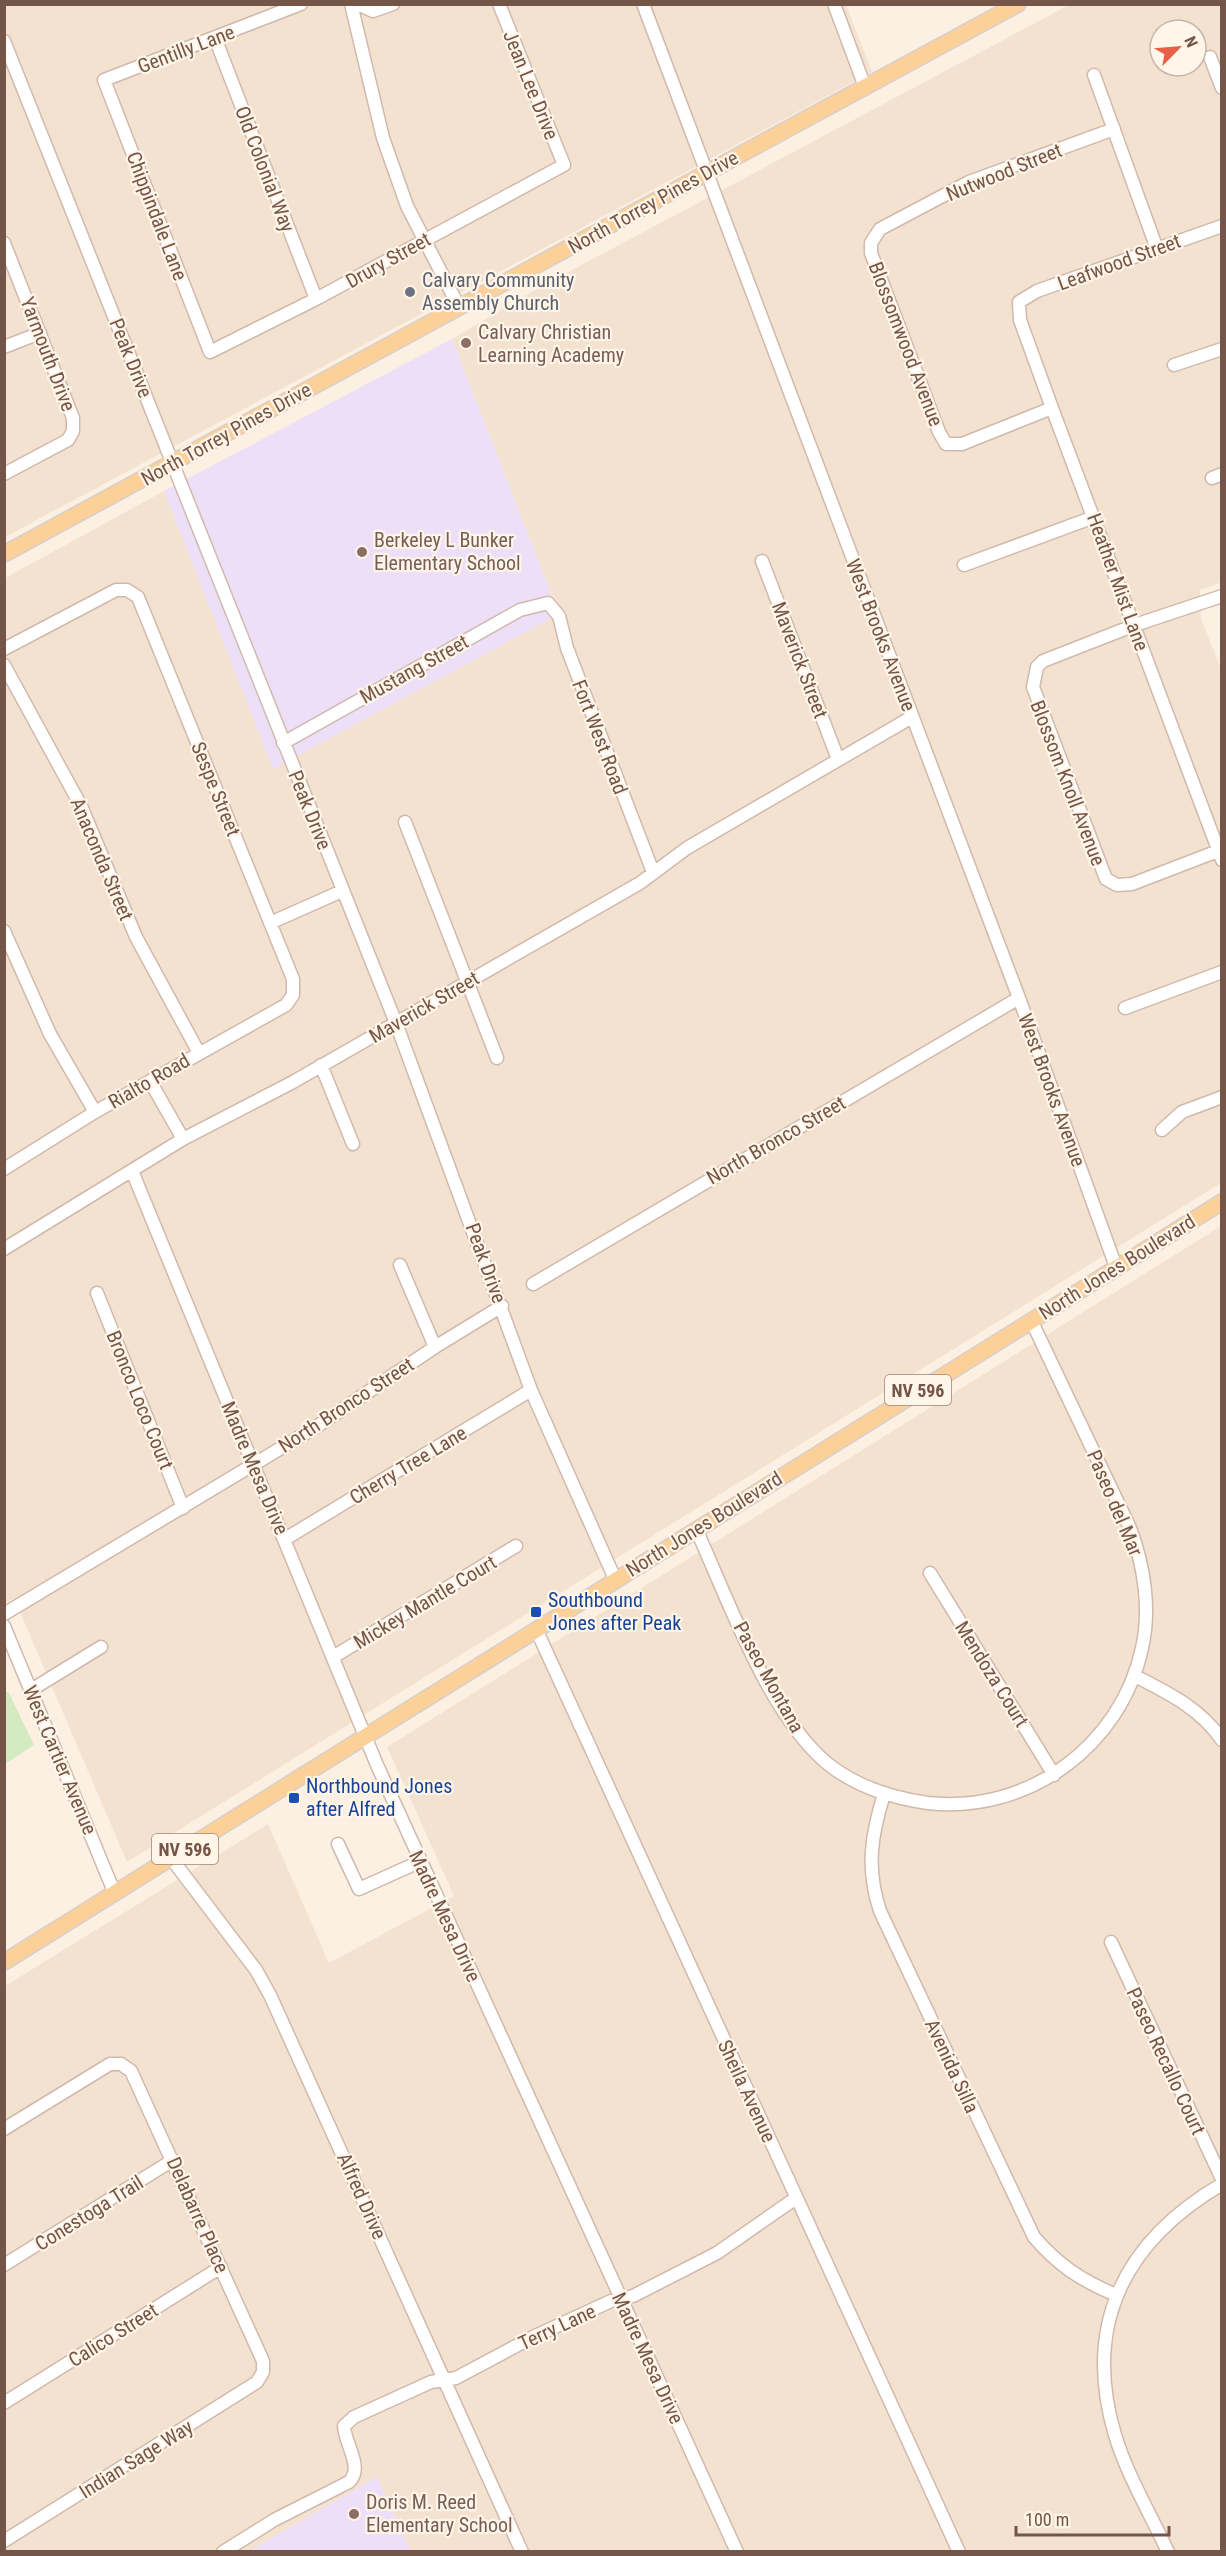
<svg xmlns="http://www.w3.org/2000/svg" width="1226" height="2556" viewBox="0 0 1226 2556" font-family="'Roboto Condensed',sans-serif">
	<rect width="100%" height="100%" fill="#fcf0e2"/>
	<path fill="#f4e2d0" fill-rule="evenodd" d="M5 5H846L872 72 5 537Z
		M1069 5H1221L1222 582 1200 590 1201 619 1222 671 1221 1183 127 1862 14 1598 5 1603V578L164 491 274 768 559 614 452 339 546 284ZM1160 30H1196V66H1160Z
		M1221 1226V2551L5 2552V1986L268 1824 329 1963 454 1896 387 1747Z"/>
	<path fill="#eedff9" d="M452 339 559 614 273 769 164 491Z
		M377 2477 411 2551H249Z"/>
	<path fill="#d4eac1" d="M4 1691 9 1693 34 1745 5 1764Z"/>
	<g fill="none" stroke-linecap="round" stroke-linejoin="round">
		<defs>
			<path id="minor" d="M301 4 104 80 210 352 316 299 564 165 499 4
				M351 4 383 138 407 206 459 307
				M358 4 373 11 393 4
				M643 4 1019 998 1116 1267
				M834 4 865 87
				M215 38 316 299
				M4 41 396 1023 531 1390 615 1579
				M1210 57 1222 88
				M1094 75 1157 249
				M1222 226 1037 291 1019 302 1020 320 1052 408 1222 860
				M4 243 73 418V431L68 440 4 474
				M4 347 40 333
				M1174 365 1222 349
				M1052 408 962 444H946L939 432 871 253V243L880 229 969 182 1114 129
				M1212 478 1222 474
				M762 561 838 759
				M964 565 1094 517
				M4 649 116 590H127L138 597 293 979V995L286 1005 95 1112 4 1169
				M4 665 81 806 136 937 199 1053
				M283 743 520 610 548 603 559 616 567 648 653 872
				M405 822 497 1058
				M1218 851 1132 884 1117 885 1106 879 1033 687 1037 667 1043 661 1135 625 1222 596
				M270 923 342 891
				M4 931 50 1034 95 1112
				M1125 1008 1222 972
				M321 1065 353 1144
				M150 1081 183 1139
				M1162 1130 1182 1112 1222 1097
				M132 1171 377 1765 737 2552
				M4 1249 183 1139 293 1082 640 883 687 848 912 717
				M400 1265 435 1347
				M533 1284 1019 998
				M97 1293 183 1508
				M696 1529C728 1599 769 1716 828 1764 857 1787 892 1798 928 1803 1028 1814 1121 1746 1142 1648 1151 1609 1144 1565 1130 1528L1031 1320
				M285 1539 531 1390
				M930 1573 1054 1775
				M4 1614 316 1427 435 1347 502 1306
				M4 1626 115 1894
				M536 1629 959 2552
				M333 1657 516 1546
				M1135 1676C1168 1693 1200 1708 1222 1740
				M31 1690 101 1647
				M884 1794C871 1836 866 1868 880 1911L1034 2237C1058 2265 1082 2281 1116 2295
				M338 1844 359 1889 421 1861
				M171 1858 256 1970 270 1995 522 2552
				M1111 1942 1222 2179
				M4 2129 110 2064H121L131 2071 263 2361V2372L257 2382 4 2541
				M4 2265 173 2160
				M4 2403 221 2267
				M223 2552 274 2520 349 2482C364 2467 345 2445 344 2426L354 2417 431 2382 456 2378 533 2337 611 2301 633 2296 717 2253 796 2198
				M1168 2552C1150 2513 1127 2475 1115 2435 1082 2324 1125 2241 1222 2184"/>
			<path id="major" d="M4 554 1018 4
				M4 1962 1222 1202"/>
		</defs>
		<use href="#minor" stroke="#d0b9ac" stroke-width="15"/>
		<use href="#major" stroke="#d8cfcc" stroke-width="18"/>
		<use href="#minor" stroke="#fff" stroke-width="12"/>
		<use href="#major" stroke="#fcd199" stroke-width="15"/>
	</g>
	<circle fill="#6b7280" stroke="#fff5e9" stroke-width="2" cx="410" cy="292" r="6"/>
	<g fill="#8d6e63" stroke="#fff5e9" stroke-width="2">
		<circle cx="466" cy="343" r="6"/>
		<circle cx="362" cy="552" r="6"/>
		<circle cx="354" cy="2514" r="6"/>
	</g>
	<g fill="#1a4fb4" stroke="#fff5e9" stroke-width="2">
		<rect x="530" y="1606" width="12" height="12" rx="3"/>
		<rect x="288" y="1792" width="12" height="12" rx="3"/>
	</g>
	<g text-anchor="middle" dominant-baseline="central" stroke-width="4.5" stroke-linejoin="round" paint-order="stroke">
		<g fill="#fff5e9" stroke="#9e8578" stroke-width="1.5">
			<rect x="885" y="1375" width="66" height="30" rx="4.5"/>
			<rect x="152" y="1834" width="66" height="30" rx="4.5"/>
		</g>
		<g font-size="18" font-weight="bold" fill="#745548">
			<text x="918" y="1390">NV 596</text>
			<text x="185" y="1849">NV 596</text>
		</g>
		<g font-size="20" fill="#745548" stroke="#fff5e9">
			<text transform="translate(186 49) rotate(-21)">Gentilly Lane</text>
			<text transform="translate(531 85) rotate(68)">Jean Lee Drive</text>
			<text transform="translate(265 169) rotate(69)">Old Colonial Way</text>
			<text transform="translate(1004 172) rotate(-22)">Nutwood Street</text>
			<text transform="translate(653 202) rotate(-29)">North Torrey Pines Drive</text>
			<text transform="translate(157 216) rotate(69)">Chippindale Lane</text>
			<text transform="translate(388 260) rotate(-29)">Drury Street</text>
			<text transform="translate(1119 262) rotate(-20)">Leafwood Street</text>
			<text transform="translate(906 344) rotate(69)">Blossomwood Avenue</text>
			<text transform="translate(48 354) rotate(69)">Yarmouth Drive</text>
			<text transform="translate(131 358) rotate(68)">Peak Drive</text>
			<text transform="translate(226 434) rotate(-29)">North Torrey Pines Drive</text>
			<text transform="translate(1118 582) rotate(70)">Heather Mist Lane</text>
			<text transform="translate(881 635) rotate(69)">West Brooks Avenue</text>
			<text transform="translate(800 660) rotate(69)">Maverick Street</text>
			<text transform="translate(414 669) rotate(-29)">Mustang Street</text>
			<text transform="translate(600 737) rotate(69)">Fort West Road</text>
			<text transform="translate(1068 783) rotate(69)">Blossom Knoll Avenue</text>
			<text transform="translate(216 789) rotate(68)">Sespe Street</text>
			<text transform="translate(310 810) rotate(68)">Peak Drive</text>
			<text transform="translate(102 859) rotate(67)">Anaconda Street</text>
			<text transform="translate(424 1007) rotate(-30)">Maverick Street</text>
			<text transform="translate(149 1081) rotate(-30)">Rialto Road</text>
			<text transform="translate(1052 1090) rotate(70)">West Brooks Avenue</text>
			<text transform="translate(776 1140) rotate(-30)">North Bronco Street</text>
			<text transform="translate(486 1263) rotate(70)">Peak Drive</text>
			<text transform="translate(1117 1267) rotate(-32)">North Jones Boulevard</text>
			<text transform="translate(140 1400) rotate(68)">Bronco Loco Court</text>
			<text transform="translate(346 1405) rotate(-33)">North Bronco Street</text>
			<text transform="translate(408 1465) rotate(-31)">Cherry Tree Lane</text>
			<text transform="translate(255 1468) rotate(67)">Madre Mesa Drive</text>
			<text transform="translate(1115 1503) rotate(67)">Paseo del Mar</text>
			<text transform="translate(704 1524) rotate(-32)">North Jones Boulevard</text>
			<text transform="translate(425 1602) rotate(-31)">Mickey Mantle Court</text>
			<text transform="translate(992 1674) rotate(58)">Mendoza Court</text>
			<text transform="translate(769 1677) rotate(61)">Paseo Montana</text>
			<text transform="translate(60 1760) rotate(67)">West Cartier Avenue</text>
			<text transform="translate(445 1916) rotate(65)">Madre Mesa Drive</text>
			<text transform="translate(1166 2061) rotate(65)">Paseo Recallo Court</text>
			<text transform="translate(952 2066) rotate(65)">Avenida Silla</text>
			<text transform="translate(747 2091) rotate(65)">Sheila Avenue</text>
			<text transform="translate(362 2196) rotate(66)">Alfred Drive</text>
			<text transform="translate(89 2213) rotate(-32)">Conestoga Trail</text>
			<text transform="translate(198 2215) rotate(66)">Delabarre Place</text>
			<text transform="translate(557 2327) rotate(-25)">Terry Lane</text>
			<text transform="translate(113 2335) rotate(-32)">Calico Street</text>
			<text transform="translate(648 2358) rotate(65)">Madre Mesa Drive</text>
			<text transform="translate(136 2459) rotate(-32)">Indian Sage Way</text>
		</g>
		<g font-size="20" fill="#5b616d" stroke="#fff5e9" text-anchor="start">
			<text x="422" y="280">Calvary Community<tspan x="422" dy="23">Assembly Church</tspan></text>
		</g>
		<g font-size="20" fill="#785e54" stroke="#fff5e9" text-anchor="start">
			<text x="478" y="332">Calvary Christian<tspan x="478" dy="23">Learning Academy</tspan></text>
			<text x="374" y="540">Berkeley L Bunker<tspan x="374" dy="23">Elementary School</tspan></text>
			<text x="366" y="2502">Doris M. Reed<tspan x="366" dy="23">Elementary School</tspan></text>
		</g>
		<g font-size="20" fill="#164399" stroke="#fff5e9" text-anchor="start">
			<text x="548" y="1600">Southbound<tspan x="548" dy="23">Jones after Peak</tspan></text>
			<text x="306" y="1786">Northbound Jones<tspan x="306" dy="23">after Alfred</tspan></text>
		</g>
	</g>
	<rect width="1226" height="2556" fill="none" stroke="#745548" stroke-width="12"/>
	<g transform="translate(1178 48) rotate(65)"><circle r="28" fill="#fff5e9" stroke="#c7b5a9" stroke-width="1.5"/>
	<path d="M0-4.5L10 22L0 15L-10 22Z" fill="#e85f45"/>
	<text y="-9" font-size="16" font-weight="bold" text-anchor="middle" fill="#745548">N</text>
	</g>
	<path d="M1016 2526v9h153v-9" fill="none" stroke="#745548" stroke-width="3"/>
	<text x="1025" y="2526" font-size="18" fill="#745548" stroke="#fff5e9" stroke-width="4.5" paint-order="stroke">100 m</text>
</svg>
